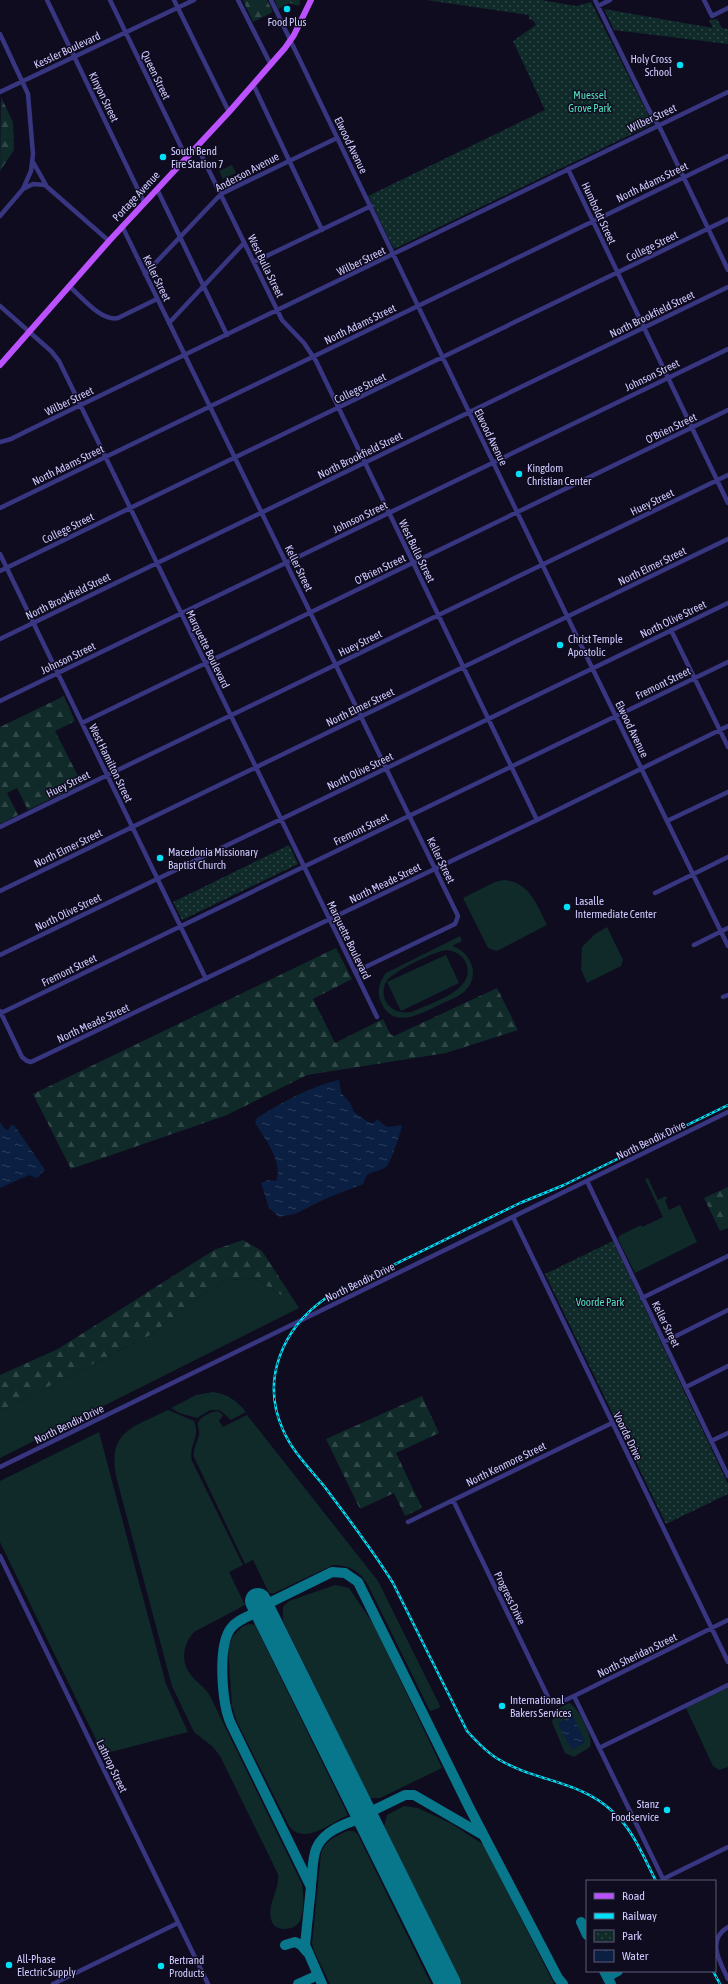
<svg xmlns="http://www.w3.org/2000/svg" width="728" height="1984" viewBox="0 0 728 1984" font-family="'Asap Condensed',sans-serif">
	<defs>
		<pattern id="forest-firs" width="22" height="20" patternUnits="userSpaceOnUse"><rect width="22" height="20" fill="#0f2a29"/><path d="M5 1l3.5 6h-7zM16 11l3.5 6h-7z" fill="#314849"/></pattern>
		<pattern id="park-dots" width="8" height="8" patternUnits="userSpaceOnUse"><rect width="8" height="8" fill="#0f2a29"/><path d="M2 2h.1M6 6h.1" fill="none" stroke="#314849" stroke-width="1.8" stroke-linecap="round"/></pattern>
		<pattern id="water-ripples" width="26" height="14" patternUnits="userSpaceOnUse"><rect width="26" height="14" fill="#0a1f41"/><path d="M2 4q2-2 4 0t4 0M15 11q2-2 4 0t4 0" fill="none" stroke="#2d3e5e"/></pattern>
	</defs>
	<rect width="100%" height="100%" fill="#0f0c20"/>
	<path fill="#0f2a29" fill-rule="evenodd" d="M232 165 236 173 223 179 219 171Z
		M504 880C530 882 537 905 547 925L497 951 488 948 463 898 495 882Z
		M607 927 623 960 621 966 587 983 581 969 582 947 595 934Z
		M460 936 462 941 452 946C471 952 481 975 465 991 459 997 449 1000 441 1004 422 1013 393 1031 381 1002 376 991 380 981 386 973ZM447 950C455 951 463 955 466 963 477 989 434 1002 416 1010 398 1019 376 1003 386 982 391 972 435 951 447 950Z
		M446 955 459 983 401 1011 387 982Z
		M648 1178 658 1200 666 1196 667 1199 665 1200 669 1210 680 1205 697 1242 635 1273 618 1239 619 1236 641 1225 642 1227 663 1217 645 1179Z
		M254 1278 281 1295 288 1291 299 1308 0 1458V1411L152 1334 205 1293 226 1280Z
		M213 1392C228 1394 237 1401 246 1412L231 1420 220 1410H210L197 1418 179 1413 171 1408 196 1395Z
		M168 1410 194 1421C201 1437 188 1445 192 1461L243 1565 229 1572 245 1605 194 1632C183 1644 180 1662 191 1675 197 1683 205 1687 210 1696L302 1884C304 1894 304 1912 300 1921 294 1931 274 1933 271 1919 267 1904 280 1889 278 1874L220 1756 213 1747 194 1732 172 1686 117 1480C106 1432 131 1428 168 1410Z
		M218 1411 223 1415 219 1421 223 1427 247 1415 378 1581 440 1706 439 1708 430 1711 368 1585C360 1571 350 1565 333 1565L272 1594 271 1593H269L253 1560 245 1564 194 1457C193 1449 197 1443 199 1435 200 1431 198 1429 198 1425 198 1417 211 1412 218 1411Z
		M99 1432 166 1684 188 1732 103 1754 0 1542V1481Z
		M335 1585 349 1588 374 1625 442 1768 380 1798H370L283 1621V1607L289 1601Z
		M250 1624 255 1625 348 1815C331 1823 304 1846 289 1826L237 1722 232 1706 228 1648 233 1636 243 1626Z
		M728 1687V1767L719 1770 713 1766 686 1708Z
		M569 1703C578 1706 594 1739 590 1747L574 1757 565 1753 552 1722 556 1710Z
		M404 1806 418 1808 452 1824 484 1845 554 1984H462L384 1826 387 1815Z
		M347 1831H353L357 1833 431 1984H330L314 1951 312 1944 321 1854C325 1840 335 1837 347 1831Z"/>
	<path fill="url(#forest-firs)" d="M243 0H267L273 12 253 22Z
		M275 0H300V4L298 6 290 3 278 9Z
		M1 97 13 122 14 150 0 171Z
		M64 696 75 721 55 731 82 784 28 810 17 788 7 793 18 815 0 824V727Z
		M336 948 352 979 313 999 335 1043 383 1019 390 1034 394 1036 497 988 518 1030 446 1053 307 1075 227 1115 71 1169 33 1094Z
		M728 1187V1228L720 1231 704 1198Z
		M243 1240 262 1251 288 1291 281 1295 254 1278 226 1280 205 1293 152 1334 0 1411V1375L58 1349 214 1250Z
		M422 1396 439 1433 396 1453 422 1508 405 1516 394 1493 360 1509 326 1439Z"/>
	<path fill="url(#park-dots)" d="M426 0H541L576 6 591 2 653 124 394 249 368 196 545 110 513 41 536 25 534 21 529 19V15Z
		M604 9 713 28 709 20 717 19 722 28 728 29V44L614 30Z
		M289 845 298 864 182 920 173 902Z
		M613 1241 728 1484V1494L666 1524 545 1274Z"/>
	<path fill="url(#water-ripples)" d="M339 1080 341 1093 350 1103 354 1112 368 1122 374 1123 377 1119 387 1127 402 1125C402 1129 390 1164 387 1166 381 1171 373 1171 367 1175L363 1184 325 1199 295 1214 279 1217 269 1208 261 1183 268 1180 276 1181C284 1163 264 1137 255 1123L257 1118C283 1102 308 1087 339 1080Z
		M0 1122 5 1129 8 1130 11 1125H14L45 1170 37 1178 29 1175 0 1188Z
		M571 1716H573L585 1741 584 1743 572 1750 559 1726 558 1723Z"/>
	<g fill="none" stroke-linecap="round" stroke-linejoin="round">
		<path stroke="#08768b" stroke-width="10" d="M261 1607 332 1572 345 1573 358 1582 469 1807 558 1978 563 1984
			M262 1610C252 1615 238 1619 231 1628 217 1646 222 1704 231 1724L311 1887 305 1945 322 1984
			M371 1829 370 1817 372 1811 405 1795H414L483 1835
			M311 1885C314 1860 310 1843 335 1829 343 1825 350 1821 358 1820L371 1829
			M581 1922 587 1935
			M285 1945 295 1942 301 1945 307 1952
			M604 1971 611 1984
			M608 1979 612 1974 618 1971
			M298 1984 318 1975"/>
		<path stroke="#08768b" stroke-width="26" d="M258 1601 448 1984"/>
		<path stroke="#383680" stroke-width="4.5" d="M47 0 144 202
			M110 0 186 157
			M174 0 229 112
			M238 0 271 65
			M271 0 580 643 728 946
			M595 0 649 110 661 130 728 270
			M704 0 712 16 728 8
			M598 6 610 0
			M0 34 28 94 33 154 31 171 23 189 0 216
			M253 84 322 230
			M0 92 194 0
			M197 146 282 320 304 343 316 361 537 820
			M33 162 46 185
			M568 169 728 503
			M23 189 33 184 45 185 109 241
			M157 189 227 335
			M122 226 458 916 455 924 355 972
			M254 262 371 206
			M145 274 221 194 337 138
			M69 286C81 296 101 322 118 318L157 299
			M0 306 51 351 59 361 377 1017
			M169 323 244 243
			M0 442 11 439 27 431 728 92
			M0 508 728 156
			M0 554 206 979
			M0 571 728 219
			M671 630 728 747
			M0 639 728 287
			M0 701 728 349
			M82 723 728 410
			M667 821 728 792
			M0 827 728 475
			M0 891 728 539
			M655 893 728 857
			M694 945 728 928
			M0 955 728 603
			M723 997 728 995
			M0 1011 22 1057 27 1061 31 1062 537 820 728 726
			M1 1013 728 662
			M587 1181 728 1476
			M513 1217 728 1662
			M642 1298 728 1256
			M664 1342 728 1310
			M686 1387 728 1366
			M711 1441 728 1433
			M0 1467 728 1112
			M453 1500 548 1697 552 1703H559L574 1696 728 1620
			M408 1522 612 1423
			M0 1556 208 1984
			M574 1696 664 1881
			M599 1748 728 1685
			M663 1879 728 1847
			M728 1927C706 1940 720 1962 728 1979
			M53 1984 178 1923"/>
		<path stroke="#bc52ff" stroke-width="6" d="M0 365 109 241 229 112 285 48 294 35 311 0"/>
		<defs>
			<path id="rail" d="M656 1881C643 1856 633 1829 611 1810 580 1781 534 1781 498 1759 486 1752 476 1741 467 1731L393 1583C372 1549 348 1518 324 1486 310 1469 292 1451 283 1430 260 1379 283 1328 326 1298L520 1203 564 1185 728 1105
				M713 1971 720 1984"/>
		</defs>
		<use href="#rail" stroke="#00e0f6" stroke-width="2.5"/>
		<use href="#rail" stroke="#0f0c20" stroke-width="1" stroke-dasharray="3" stroke-linecap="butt"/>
	</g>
	<g fill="#00e0f6" stroke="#0f0c20" stroke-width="1.5">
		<circle cx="287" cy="9" r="4"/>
		<circle cx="680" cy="65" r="4"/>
		<circle cx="163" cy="157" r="4"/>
		<circle cx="519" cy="474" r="4"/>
		<circle cx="560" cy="645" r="4"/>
		<circle cx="160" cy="858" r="4"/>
		<circle cx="567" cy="907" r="4"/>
		<circle cx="502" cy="1706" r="4"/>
		<circle cx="667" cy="1810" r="4"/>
		<circle cx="9" cy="1965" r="4"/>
		<circle cx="161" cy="1966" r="4"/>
	</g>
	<g text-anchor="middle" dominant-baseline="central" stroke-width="3" stroke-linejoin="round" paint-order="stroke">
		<g font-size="11" fill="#d0cbff" stroke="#0f0c20" text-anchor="start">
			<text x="287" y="22" text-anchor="middle">Food Plus</text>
			<text x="672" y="59" text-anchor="end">Holy Cross<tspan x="672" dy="13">School</tspan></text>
			<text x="171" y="151">South Bend<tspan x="171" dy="13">Fire Station 7</tspan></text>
			<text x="527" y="468">Kingdom<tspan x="527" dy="13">Christian Center</tspan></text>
			<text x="568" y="639">Christ Temple<tspan x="568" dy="13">Apostolic</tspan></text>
			<text x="168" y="852">Macedonia Missionary<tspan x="168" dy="13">Baptist Church</tspan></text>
			<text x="575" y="901">Lasalle<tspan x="575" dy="13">Intermediate Center</tspan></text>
			<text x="510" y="1700">International<tspan x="510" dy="13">Bakers Services</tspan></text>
			<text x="659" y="1804" text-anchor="end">Stanz<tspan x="659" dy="13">Foodservice</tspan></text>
			<text x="17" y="1959">All-Phase<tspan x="17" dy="13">Electric Supply</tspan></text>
			<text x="169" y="1960">Bertrand<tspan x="169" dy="13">Products</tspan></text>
		</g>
		<g font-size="11" fill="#d0cbff" stroke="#0f0c20">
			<text transform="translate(67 50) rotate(-25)">Kessler Boulevard</text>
			<text transform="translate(156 75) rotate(64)">Queen Street</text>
			<text transform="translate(104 97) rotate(64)">Kinyon Street</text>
			<text transform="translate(652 118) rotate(-25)">Wilber Street</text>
			<text transform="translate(351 145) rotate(64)">Elwood Avenue</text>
			<text transform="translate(247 172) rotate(-28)">Anderson Avenue</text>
			<text transform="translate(652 182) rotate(-26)">North Adams Street</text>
			<text transform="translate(136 196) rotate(-47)">Portage Avenue</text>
			<text transform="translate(599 213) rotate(65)">Humboldt Street</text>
			<text transform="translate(652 246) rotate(-26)">College Street</text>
			<text transform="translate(361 261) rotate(-26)">Wilber Street</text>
			<text transform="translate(266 266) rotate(64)">West Bulla Street</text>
			<text transform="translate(157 278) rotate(64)">Keller Street</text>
			<text transform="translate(652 314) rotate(-26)">North Brookfield Street</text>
			<text transform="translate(360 324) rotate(-26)">North Adams Street</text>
			<text transform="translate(652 375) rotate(-26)">Johnson Street</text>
			<text transform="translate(360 388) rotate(-26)">College Street</text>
			<text transform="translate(69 401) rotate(-26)">Wilber Street</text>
			<text transform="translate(671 428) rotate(-26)">O'Brien Street</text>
			<text transform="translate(491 437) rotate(64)">Elwood Avenue</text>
			<text transform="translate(360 455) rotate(-26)">North Brookfield Street</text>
			<text transform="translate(68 465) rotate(-26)">North Adams Street</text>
			<text transform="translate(652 502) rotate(-26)">Huey Street</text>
			<text transform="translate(360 517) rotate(-26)">Johnson Street</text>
			<text transform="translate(68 528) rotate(-26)">College Street</text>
			<text transform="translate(417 551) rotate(64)">West Bulla Street</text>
			<text transform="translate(652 566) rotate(-26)">North Elmer Street</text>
			<text transform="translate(299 568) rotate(64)">Keller Street</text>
			<text transform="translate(380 569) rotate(-26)">O'Brien Street</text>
			<text transform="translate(68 596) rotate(-26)">North Brookfield Street</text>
			<text transform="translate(673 619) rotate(-26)">North Olive Street</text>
			<text transform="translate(360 643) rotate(-26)">Huey Street</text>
			<text transform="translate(208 649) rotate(64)">Marquette Boulevard</text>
			<text transform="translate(68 658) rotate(-26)">Johnson Street</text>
			<text transform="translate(663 683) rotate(-26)">Fremont Street</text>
			<text transform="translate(360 707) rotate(-26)">North Elmer Street</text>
			<text transform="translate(632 729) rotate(64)">Elwood Avenue</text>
			<text transform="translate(111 763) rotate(64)">West Hamilton Street</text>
			<text transform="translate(360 771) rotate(-26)">North Olive Street</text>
			<text transform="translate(68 784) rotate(-26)">Huey Street</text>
			<text transform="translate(361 829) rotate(-26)">Fremont Street</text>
			<text transform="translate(68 848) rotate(-26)">North Elmer Street</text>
			<text transform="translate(441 860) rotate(64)">Keller Street</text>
			<text transform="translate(385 883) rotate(-26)">North Meade Street</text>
			<text transform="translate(68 912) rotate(-26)">North Olive Street</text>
			<text transform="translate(349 940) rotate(64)">Marquette Boulevard</text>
			<text transform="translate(69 970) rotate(-26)">Fremont Street</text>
			<text transform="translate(93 1023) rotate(-25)">North Meade Street</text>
			<text transform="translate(651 1140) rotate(-26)">North Bendix Drive</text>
			<text transform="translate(360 1282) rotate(-26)">North Bendix Drive</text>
			<text transform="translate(666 1324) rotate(64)">Keller Street</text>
			<text transform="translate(69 1424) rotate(-26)">North Bendix Drive</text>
			<text transform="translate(628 1436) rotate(64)">Voorde Drive</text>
			<text transform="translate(506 1464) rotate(-26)">North Kenmore Street</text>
			<text transform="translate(510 1598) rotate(64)">Progress Drive</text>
			<text transform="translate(637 1655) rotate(-26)">North Sheridan Street</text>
			<text transform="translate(112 1766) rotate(64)">Lathrop Street</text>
		</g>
		<g font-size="11" fill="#55e1bc" stroke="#0f0c20">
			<text x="590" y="95">Muessel<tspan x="590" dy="13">Grove Park</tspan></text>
			<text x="600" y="1302">Voorde Park</text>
		</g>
	</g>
	<rect x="586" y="1880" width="130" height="92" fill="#0f0c20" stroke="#5c5879"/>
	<rect x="594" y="1893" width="20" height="6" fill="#bc52ff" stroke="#5c5879"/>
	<text x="622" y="1900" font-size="12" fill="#d0cbff">Road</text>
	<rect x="594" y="1913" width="20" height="6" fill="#00e0f6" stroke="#5c5879"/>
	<text x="622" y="1920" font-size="12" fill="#d0cbff">Railway</text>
	<rect x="594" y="1930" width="20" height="12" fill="url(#park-dots)" stroke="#5c5879"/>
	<text x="622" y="1940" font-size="12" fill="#d0cbff">Park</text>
	<rect x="594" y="1950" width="20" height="12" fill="url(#water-ripples)" stroke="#5c5879"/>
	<text x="622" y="1960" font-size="12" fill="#d0cbff">Water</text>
</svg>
